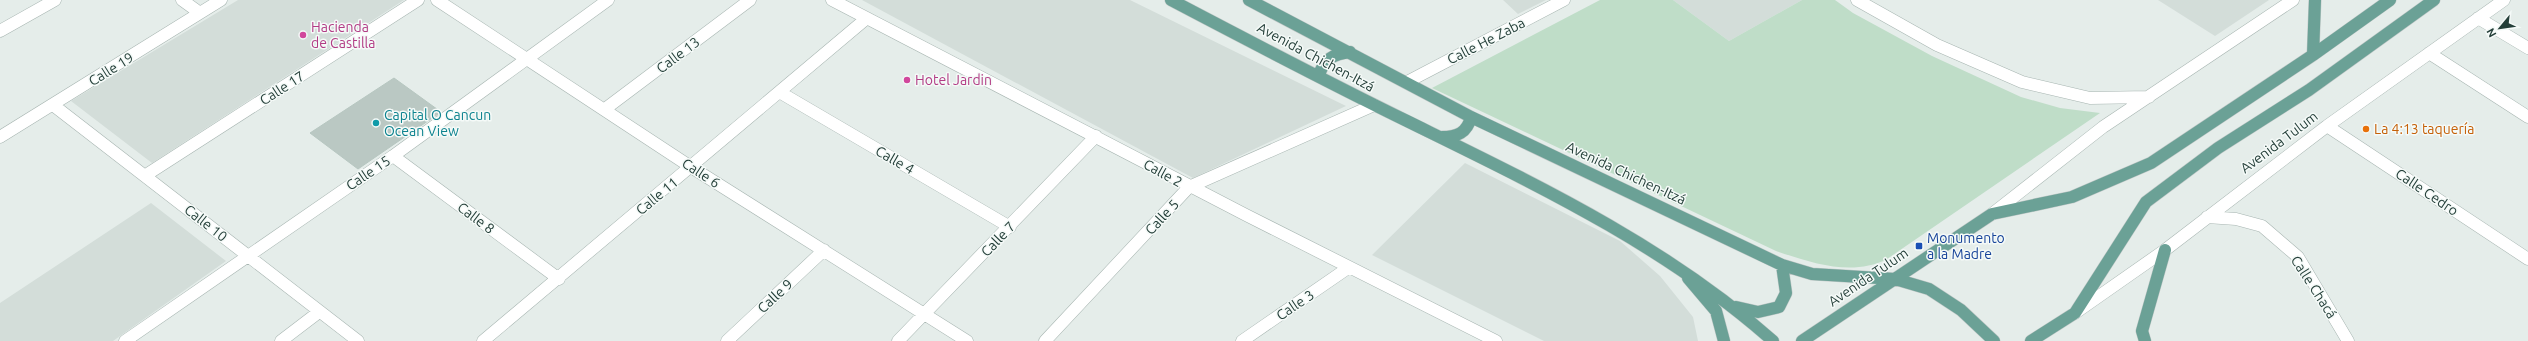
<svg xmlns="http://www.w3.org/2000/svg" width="2528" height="341" viewBox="0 0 2528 341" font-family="Ubuntu,sans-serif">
	<rect width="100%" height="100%" fill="#e5edea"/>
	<path fill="#d3ddd9" d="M238 0H404L152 163 71 101Z
		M862 0H1130L1346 106 1193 178Z
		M1503 0H1546L1518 14Z
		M1673 0H1802L1729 41Z
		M2158 0H2269L2215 36Z
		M1465 163 1620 241 1660 276 1693 317 1698 341H1544L1372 255Z
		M151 203 226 261 113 341H0V303Z"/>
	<path fill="#bfddc8" d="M1600 0H1673L1729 41 1802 0H1835L1853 13 1932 56 2021 97 2060 108 2100 113 1887 259C1852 277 1812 263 1776 251L1432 88Z"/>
	<path fill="#bac8c3" stroke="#b7c7c1" d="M394 78 441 112 358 169 310 133Z"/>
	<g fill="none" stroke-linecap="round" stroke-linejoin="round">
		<defs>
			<path id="minor" d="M182 0 200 13
				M437 0 691 167 967 341
				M832 0 1246 215 1496 341
				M1857 0 1937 45 2022 82 2090 98 2149 97
				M2478 18 2528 48
				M0 31 55 0
				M2429 53 2528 117
				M1407 82 1564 0
				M781 93 1010 227
				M53 105 358 341
				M605 109 750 0
				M2327 126 2528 259
				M0 137 221 0
				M393 156 559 279
				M146 175 418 0
				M1992 214 2103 127 2293 0
				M2207 217 2236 219 2262 226 2298 257 2348 341
				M2075 313 2165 250 2327 126 2504 0
				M125 341 393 156 608 0
				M281 341 319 312
				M483 341 867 18
				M727 341 824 250
				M898 341 1096 136
				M1045 341 1189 187 1374 105
				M1242 341 1348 268"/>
			<path id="major" d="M1171 0C1249 41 1327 82 1407 121 1535 184 1665 245 1773 341
				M1249 0 1471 117 1782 265 1812 274 1895 279 1929 289 1961 310 1994 341
				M2313 55 2315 0
				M1319 76C1323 59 1334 54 1350 52
				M1442 137C1457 137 1467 133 1471 117
				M1688 278 1716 311 1724 341
				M1736 307 1758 312 1779 307 1786 293 1782 265
				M1802 341 1992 214 2072 197 2151 163 2313 55 2390 0
				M2031 341 2075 313 2146 202 2218 148 2309 90 2434 0
				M2145 341 2142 331 2165 250"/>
		</defs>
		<use href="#minor" stroke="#a7b5b1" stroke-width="13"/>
		<use href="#major" stroke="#c2c9c8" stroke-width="13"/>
		<use href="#minor" stroke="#fff" stroke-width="12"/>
		<use href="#major" stroke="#6ba196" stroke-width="12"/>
	</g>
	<g fill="#d1479c" stroke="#f5faf8" stroke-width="1.5">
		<circle cx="303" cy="35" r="4"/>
		<circle cx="907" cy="80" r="4"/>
	</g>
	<circle fill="#0f9aa8" stroke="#f5faf8" stroke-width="1.5" cx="376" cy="123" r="4"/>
	<circle fill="#e8710a" stroke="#f5faf8" stroke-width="1.5" cx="2366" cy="129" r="4"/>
	<rect fill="#1a4fb4" stroke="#f5faf8" stroke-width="1.5" x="1915" y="242" width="8" height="8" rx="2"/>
	<g text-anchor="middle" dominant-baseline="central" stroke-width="3" stroke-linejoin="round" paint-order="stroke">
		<g font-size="14" fill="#b23c85" stroke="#f5faf8" text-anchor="start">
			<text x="311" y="27">Hacienda<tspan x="311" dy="16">de Castilla</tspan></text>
			<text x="915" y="80">Hotel Jardin</text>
		</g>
		<g font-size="14" fill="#243f39" stroke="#f5faf8">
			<text transform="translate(1486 41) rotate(-27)">Calle He Zaba</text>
			<text transform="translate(678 55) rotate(-37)">Calle 13</text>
			<text transform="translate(1316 57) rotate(28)">Avenida Chichen-Itzá</text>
			<text transform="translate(111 69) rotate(-32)">Calle 19</text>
			<text transform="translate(282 88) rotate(-33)">Calle 17</text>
			<text transform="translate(2279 142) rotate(-37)">Avenida Tulum</text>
			<text transform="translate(895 160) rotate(30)">Calle 4</text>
			<text transform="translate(368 173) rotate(-34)">Calle 15</text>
			<text transform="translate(701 173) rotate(33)">Calle 6</text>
			<text transform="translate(1163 173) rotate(29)">Calle 2</text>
			<text transform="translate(1626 173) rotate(25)">Avenida Chichen-Itzá</text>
			<text transform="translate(2427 192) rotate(34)">Calle Cedro</text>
			<text transform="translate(657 196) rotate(-40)">Calle 11</text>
			<text transform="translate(1162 217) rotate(-47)">Calle 5</text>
			<text transform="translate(476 218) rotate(37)">Calle 8</text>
			<text transform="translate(206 223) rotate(38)">Calle 10</text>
			<text transform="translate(998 239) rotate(-46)">Calle 7</text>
			<text transform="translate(1868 277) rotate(-34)">Avenida Tulum</text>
			<text transform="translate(2314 287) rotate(57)">Calle Chacá</text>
			<text transform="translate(775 296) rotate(-43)">Calle 9</text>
			<text transform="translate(1295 305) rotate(-34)">Calle 3</text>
		</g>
		<g font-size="14" fill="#0d838f" stroke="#f5faf8" text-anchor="start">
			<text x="384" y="115">Capital O Cancun<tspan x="384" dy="16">Ocean View</tspan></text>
		</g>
		<g font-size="14" fill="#c56008" stroke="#f5faf8" text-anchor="start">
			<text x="2374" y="129">La 4:13 taquería</text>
		</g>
		<g font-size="14" fill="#164399" stroke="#f5faf8" text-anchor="start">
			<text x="1927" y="238">Monumento<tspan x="1927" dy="16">a la Madre</tspan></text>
		</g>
	</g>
	<g transform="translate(2500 28) rotate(241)" stroke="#f5faf8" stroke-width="3" paint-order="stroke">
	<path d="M0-3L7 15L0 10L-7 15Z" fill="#243f39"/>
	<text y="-6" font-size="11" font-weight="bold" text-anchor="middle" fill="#243f39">N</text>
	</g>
</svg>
